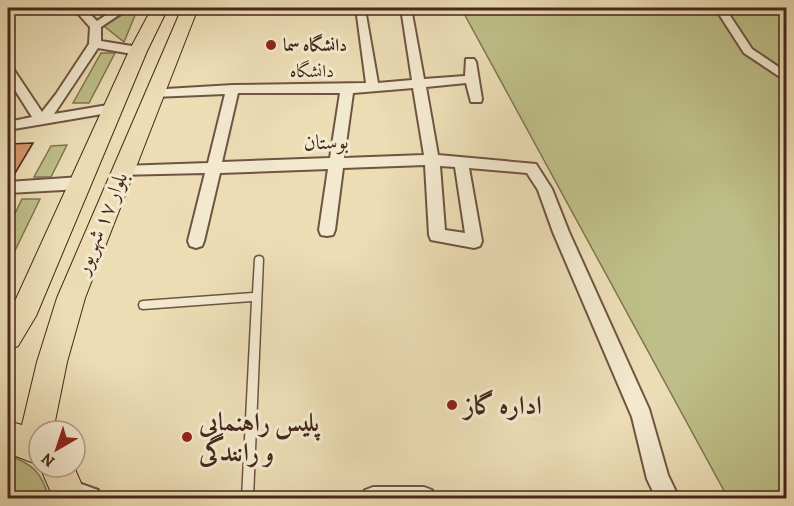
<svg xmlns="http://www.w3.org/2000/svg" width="794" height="506" viewBox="0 0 794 506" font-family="Alegreya,Amiri,serif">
	<rect width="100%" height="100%" fill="#ecddb5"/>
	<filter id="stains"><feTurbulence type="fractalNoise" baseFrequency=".00333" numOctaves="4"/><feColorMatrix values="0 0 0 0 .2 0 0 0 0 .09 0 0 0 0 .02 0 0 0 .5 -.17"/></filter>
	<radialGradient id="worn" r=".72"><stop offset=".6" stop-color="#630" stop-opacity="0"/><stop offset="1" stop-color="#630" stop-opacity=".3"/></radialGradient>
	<path fill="#bebf88" stroke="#827352" stroke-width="1.5" d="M133 8H138L124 42 104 26Z
		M461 8H786V498H728Z
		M101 53H115L89 103H73Z
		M67 145 51 177H34L51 146Z
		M22 199H40L8 265V228Z
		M8 455C33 464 42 473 49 498H8Z"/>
	<path fill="#d3976a" stroke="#46271b" stroke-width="1.5" d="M33 143 11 180H8V144Z"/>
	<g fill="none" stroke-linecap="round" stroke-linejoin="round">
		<defs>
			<path id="lane" d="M259 256 262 257 263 259 253 498H242L252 301 143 309 140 308 139 305 140 302 143 301 253 293 255 259 256 257Z"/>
			<path id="street" d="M73 8H84L97 21 117 8H129L101 27V41L138 47 144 51 138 55 98 48 54 114 114 104 121 108 114 112 8 130V122L32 117 8 79V66L12 67 42 112 56 94 89 44 90 27Z
				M356 8 365 9 378 83 412 80 401 8H411L424 79 465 76 466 59H474L476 62 482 99 481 102H471L466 83 426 87 438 155 536 164 552 189 569 232 649 409 668 475 679 498H656L647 479 632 417 553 232 538 190 527 173 469 168 482 241 480 246 474 248 431 240 429 235 425 165 343 168 335 230 333 235 327 236 321 235 319 230 328 169 220 173 204 241 202 246 196 248 190 246 188 241 205 173 117 175 115 171 117 167 122 166 208 163 225 94 153 97 149 96 147 93 149 90 233 85 366 83ZM413 88 424 155 344 158 353 93ZM238 93H340L330 158 222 162ZM440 166 455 167 465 233 445 230Z
				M715 8H725L752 49 786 72V81L744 53Z
				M81 177 86 179 88 183 86 187 81 189 8 193V182Z
				M67 479 98 490 101 498H59L56 490 59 482Z
				M373 487H424L432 490 435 498H362L365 490Z"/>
			<path id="primary" d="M152 8H168L147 51 36 316 18 346 8 350V312L16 299 129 51Z
				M182 8H198L85 298 67 362 53 431H39V465L8 453V421L22 425 37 362 57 298Z
				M40 467H74L84 490V498H50V490Z"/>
		</defs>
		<use href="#lane" stroke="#705442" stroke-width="3"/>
		<use href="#street" stroke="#705442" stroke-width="4"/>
		<use href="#primary" stroke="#46271b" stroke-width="2"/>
		<use href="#lane" fill="#f3e9cf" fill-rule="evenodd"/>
		<use href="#street" fill="#f3e9cf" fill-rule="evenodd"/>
		<use href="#primary" fill="#ecddb5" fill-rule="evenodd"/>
	</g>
	<g fill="#8f2418" stroke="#f3e9cf" stroke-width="2">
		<circle cx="271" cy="45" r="6"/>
		<circle cx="452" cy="405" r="6"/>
		<circle cx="187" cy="437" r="6"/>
	</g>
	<g text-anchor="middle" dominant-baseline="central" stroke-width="6" stroke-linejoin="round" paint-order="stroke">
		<g font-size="18" font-weight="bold" fill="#46271b" stroke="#f3e9cf" text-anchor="start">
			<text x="283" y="45">دانشگاه سما</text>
		</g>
		<g font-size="18" fill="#46271b" stroke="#f3e9cf">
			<text x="312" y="71">دانشگاه</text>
		</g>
		<g font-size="21" fill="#46271b" stroke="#f3e9cf">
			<text transform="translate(326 142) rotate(-2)">بوستان</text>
			<text transform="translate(101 223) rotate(-68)">بلوار ١٧ شهریور</text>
		</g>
		<g font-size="26" font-weight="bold" fill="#46271b" stroke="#f3e9cf" text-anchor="start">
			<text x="464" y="405">اداره گاز</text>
			<text x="199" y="422">پلیس راهنمایی<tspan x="199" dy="30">و رانندگی</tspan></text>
		</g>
	</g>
	<rect width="794" height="506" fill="none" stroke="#ecddb5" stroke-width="30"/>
	<rect x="9" y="9" width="776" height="488" fill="none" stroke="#46271b" stroke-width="3"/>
	<rect x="15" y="15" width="764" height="476" fill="none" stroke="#46271b" stroke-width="1.5"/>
	<g transform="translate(57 449) rotate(219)"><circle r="28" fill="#f3e9cf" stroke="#ae9b87" stroke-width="1.5"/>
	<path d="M0-4.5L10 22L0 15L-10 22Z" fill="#8f2418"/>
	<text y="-9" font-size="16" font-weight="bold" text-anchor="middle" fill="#46271b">N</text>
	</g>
	<rect width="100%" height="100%" filter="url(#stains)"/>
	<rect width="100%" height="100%" fill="url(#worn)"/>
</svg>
